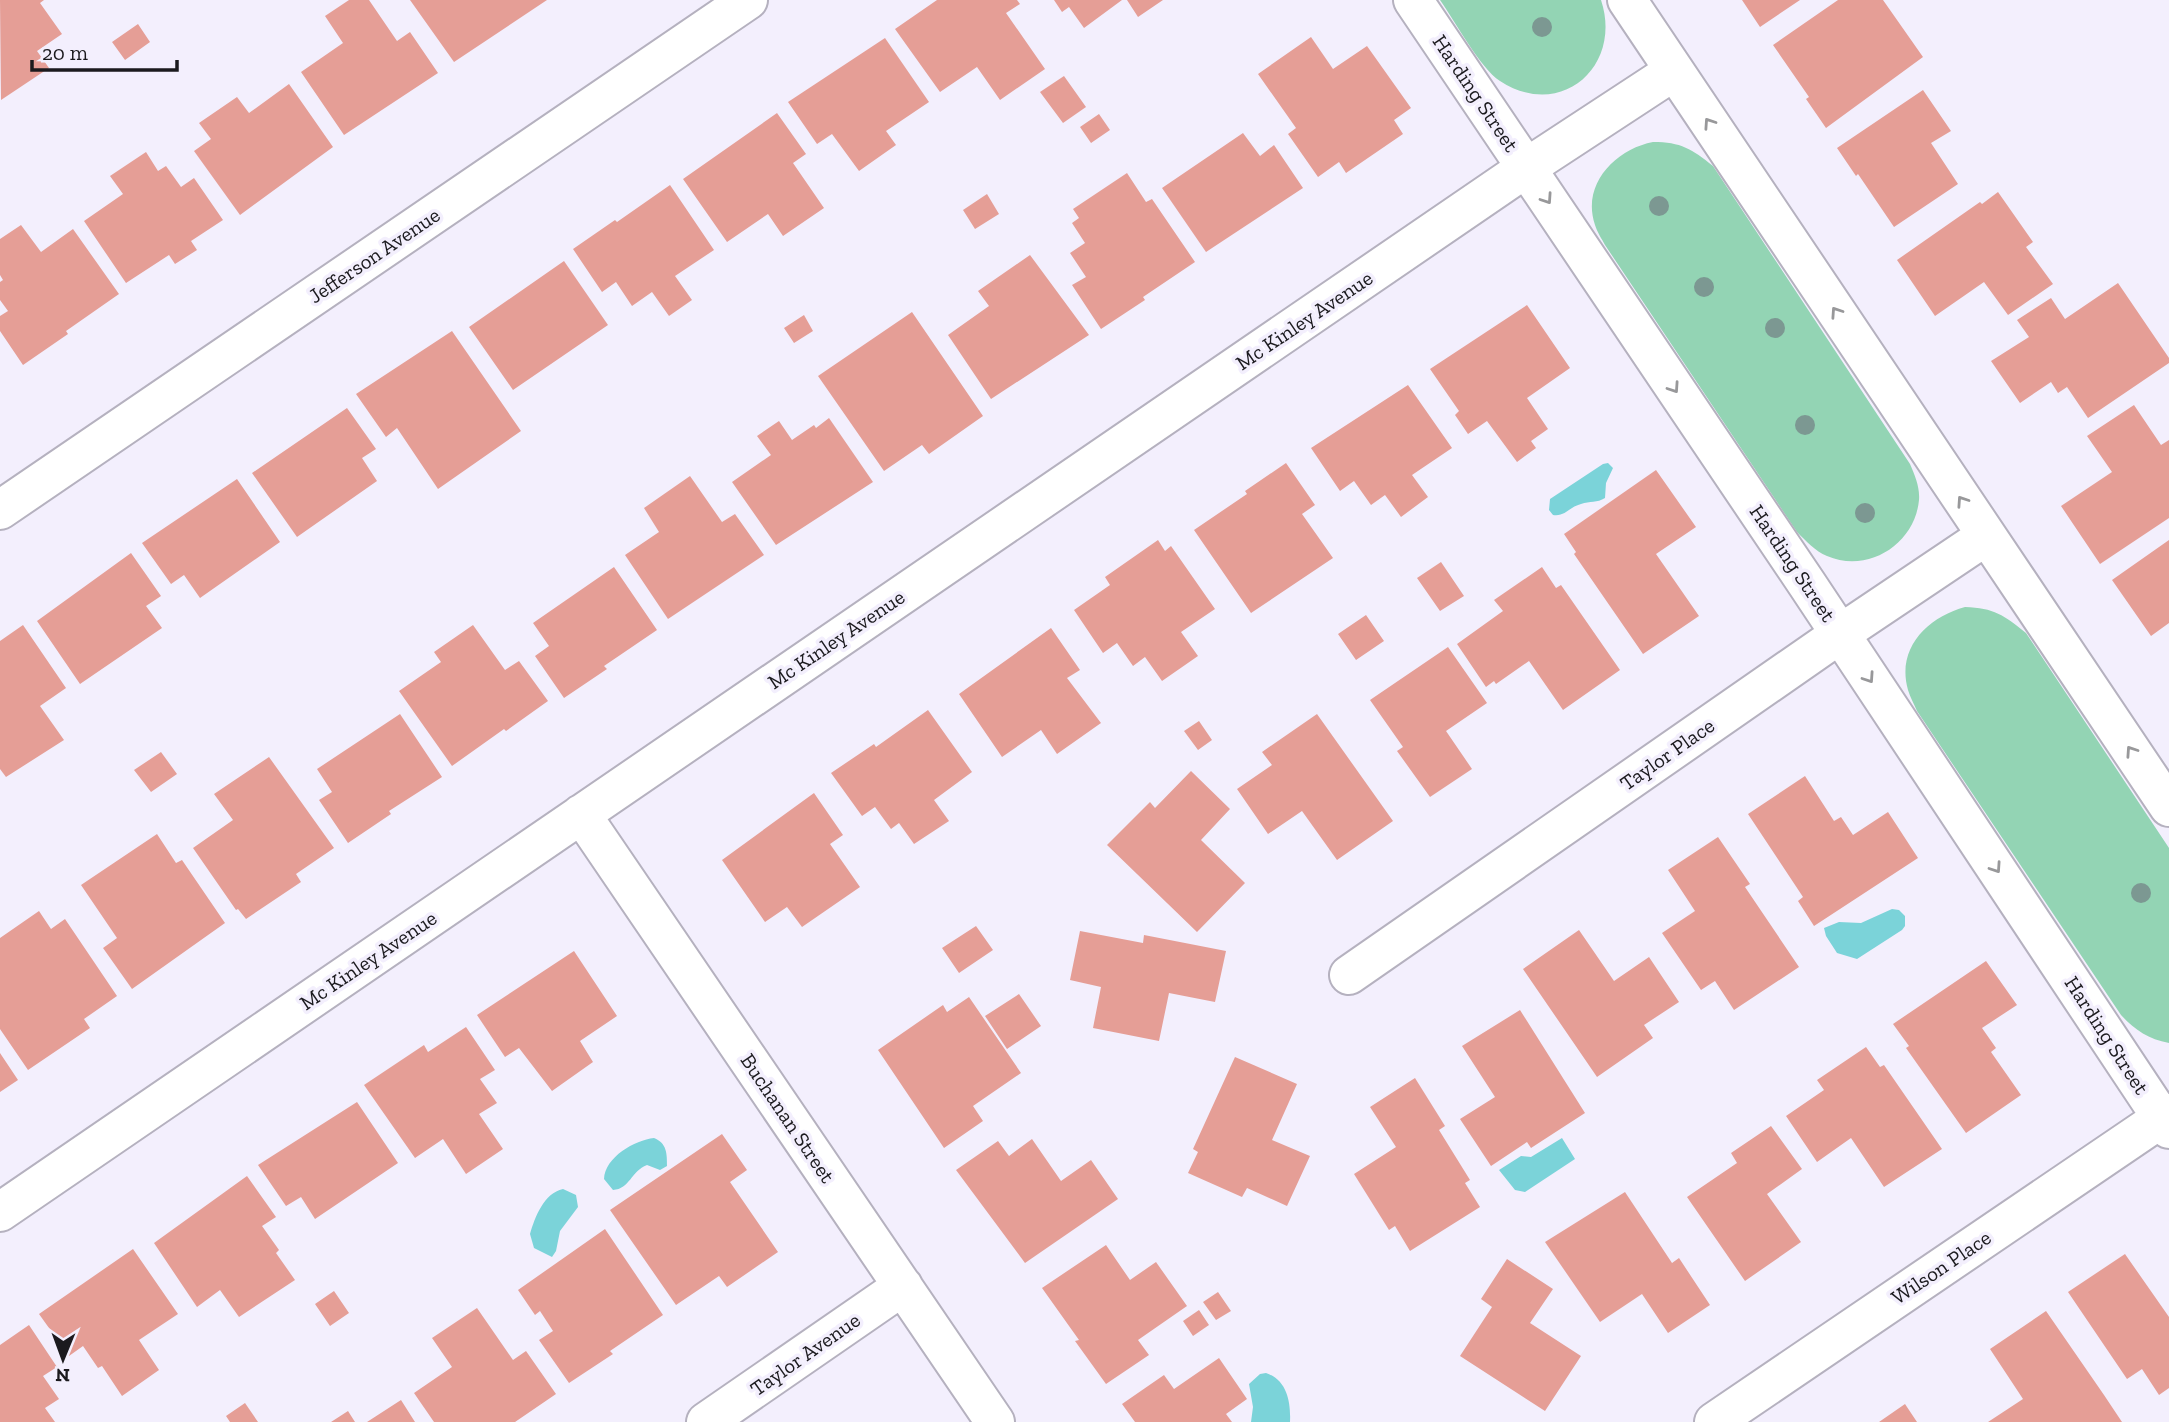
<svg xmlns="http://www.w3.org/2000/svg" width="2169" height="1422" viewBox="0 0 2169 1422" font-family="'Zilla Slab',serif">
	<rect width="100%" height="100%" fill="#f3effd"/>
	<path fill="#93d4b4" d="M1440 0H1601C1623 66 1561 121 1500 81 1480 68 1455 21 1440 0Z
		M1653 142C1681 142 1692 149 1713 166L1910 464C1915 476 1920 487 1919 500 1915 544 1868 574 1827 556 1815 551 1806 541 1797 532L1605 245C1602 239 1597 232 1595 225 1581 184 1616 149 1653 142Z
		M1965 607C1994 608 2004 615 2026 633L2169 848V1043C2148 1039 2135 1030 2121 1015L1917 711C1914 704 1910 697 1908 690 1896 648 1928 617 1965 607Z"/>
	<path fill="#7bd3d9" d="M1608 463 1613 468 1606 483 1605 498C1597 503 1590 501 1581 504 1569 507 1565 517 1553 515L1549 510 1550 499 1603 464Z
		M1892 909 1899 910 1905 916V926L1902 930 1857 959 1837 953 1826 936 1824 928 1839 922 1861 923Z
		M654 1138C667 1143 667 1154 667 1166L660 1170 647 1165C631 1171 630 1189 613 1190L604 1179C605 1157 635 1140 654 1138Z
		M1562 1138 1575 1159 1525 1192 1515 1190 1499 1170 1521 1156 1531 1157Z
		M563 1189 576 1195 578 1207 560 1231 556 1251 552 1257 534 1248 530 1234C535 1217 544 1193 563 1189Z
		M1266 1373C1287 1380 1291 1402 1290 1422H1251L1253 1407 1249 1384 1260 1374Z"/>
	<path fill="#e59e96" d="M0 0H44L40 3 62 34 37 51 49 68 1 100Z
		M349 0H369L397 41 410 32 438 73 344 135 301 72 343 43 325 16Z
		M410 0H547L454 62Z
		M937 0H1017L1020 4 1006 13 1045 69 1000 100 977 67 940 92 895 29Z
		M1054 0H1122L1084 28 1069 7 1062 12Z
		M1127 0H1163L1138 17Z
		M1742 0H1800L1760 27Z
		M1838 0H1883L1923 57 1826 128 1806 99 1809 97 1773 45Z
		M138 24 150 42 125 60 112 42Z
		M1311 37 1333 69 1367 46 1411 108 1394 120 1403 134 1346 173 1339 162 1318 177 1288 134 1296 128 1258 74Z
		M885 38 929 102 886 131 896 145 859 171 832 134 817 144 788 102Z
		M1064 76 1086 107 1063 123 1040 92Z
		M289 84 333 147 240 215 194 151 211 139 199 123 237 97 249 113Z
		M1923 90 1951 131 1931 143 1958 184 1894 227 1858 174 1856 176 1837 148Z
		M777 113 806 154 793 163 824 208 783 236 768 214 727 242 683 179Z
		M1099 114 1110 130 1091 143 1080 127Z
		M1243 133 1260 156 1274 145 1303 188 1206 252 1162 188Z
		M146 152 158 171 166 166 181 187 194 178 223 220 191 241 197 250 175 264 169 255 126 283 84 221 123 194 110 176Z
		M1127 173 1146 202 1152 199 1195 262 1143 297 1145 300 1101 329 1072 285 1086 277 1070 253 1085 243 1072 223 1079 218 1073 209Z
		M670 185 714 250 675 276 692 300 669 316 652 292 632 306 616 282 602 292 573 249 615 220 617 222Z
		M1998 192 2033 242 2026 247 2053 284 2008 315 1984 282 1935 316 1897 260 1980 202 1982 204Z
		M987 194 999 214 975 229 963 210Z
		M21 225 41 252 73 229 119 294 66 331 68 334 23 365 0 331V316L8 311 0 300V282L3 280 0 275V239Z
		M1030 255 1089 335 991 399 948 335 989 306 978 291Z
		M564 261 608 325 513 390 469 327Z
		M2118 283 2169 358V363L2088 418 2067 387 2058 393 2051 382 2020 403 1991 361 2029 337 2017 320 2051 298 2065 319Z
		M1527 305 1570 368 1527 398 1548 429 1531 441 1536 448 1517 462 1487 421 1468 434 1455 415 1459 411 1430 369Z
		M912 312 983 416 929 454 922 445 884 471 818 376Z
		M804 315 813 331 794 343 784 328Z
		M452 331 521 431 438 489 397 428 386 437 356 394Z
		M1408 385 1452 448 1412 475 1428 497 1401 517 1385 495 1371 505 1354 481 1340 491 1311 448Z
		M2134 405 2161 445 2169 440V518L2100 564 2061 506 2112 472 2087 436Z
		M347 408 376 449 362 458 377 481 297 537 252 473Z
		M829 418 873 482 776 545 732 482 771 455 757 436 779 421 792 440 814 425 816 428Z
		M1286 463 1315 505 1302 514 1333 558 1251 613 1194 530 1247 494 1245 491Z
		M1656 470 1696 527 1656 554 1699 616 1643 654 1574 554 1576 552 1564 534Z
		M690 476 722 522 735 514 764 555 668 619 625 555 659 532 644 508Z
		M237 479 280 542 200 598 184 575 171 584 142 543Z
		M1158 540 1165 551 1171 546 1215 609 1181 632 1198 656 1162 681 1145 657 1133 666 1117 643 1103 653 1074 610 1110 585 1105 577Z
		M2169 540V623L2151 636 2112 580Z
		M131 553 161 596 146 606 162 628 80 684 37 621Z
		M1441 562 1464 596 1440 611 1417 578Z
		M614 567 657 630 604 666 607 669 564 698 535 656 549 646 533 623Z
		M1542 567 1556 588 1561 585 1620 670 1563 710 1529 661 1496 684 1494 681 1486 687 1457 644 1503 611 1494 600Z
		M1366 615 1384 641 1356 660 1338 634Z
		M23 625 66 688 40 706 64 740 6 777 0 769V641Z
		M473 625 505 670 519 661 548 701 506 731 504 729 452 766 399 691 441 662 434 652Z
		M1051 628 1080 670 1067 678 1101 723 1057 754 1041 730 1002 757 959 694Z
		M1448 647 1487 703 1446 731 1472 769 1430 797 1397 751 1403 747 1370 700Z
		M928 710 972 772 934 800 949 821 914 844 899 823 891 829 875 807 862 816 831 773 874 744 876 747Z
		M400 714 442 777 389 811 391 814 348 843 319 800 332 792 317 769Z
		M1317 714 1393 821 1337 860 1302 811 1268 834 1237 789 1272 765 1262 752Z
		M1199 721 1212 740 1198 750 1184 731Z
		M161 752 177 774 151 792 134 770Z
		M269 757 334 848 296 874 301 882 246 919 238 909 236 910 193 848 233 820 214 794Z
		M1191 771 1230 809 1201 840 1245 883 1197 932 1107 845 1150 802 1155 808Z
		M1805 776 1834 821 1841 817 1853 835 1888 812 1918 858 1814 926 1798 901 1803 897 1748 814Z
		M814 793 843 835 830 844 860 887 802 927 787 907 765 922 722 860Z
		M157 834 176 863 182 860 225 923 132 989 103 948 117 938 81 885Z
		M1718 837 1750 884 1745 887 1799 967 1734 1010 1715 981 1701 990 1662 933 1695 911 1668 870Z
		M39 911 51 929 65 919 117 996 84 1019 90 1028 28 1070 0 1029V938Z
		M976 926 993 950 959 973 942 948Z
		M1579 930 1614 981 1649 957 1679 1002 1644 1025 1653 1038 1597 1077 1523 969Z
		M1080 931 1143 943 1144 935 1226 951 1215 1002 1169 993 1159 1041 1093 1028 1101 987 1070 980Z
		M574 951 617 1016 580 1041 593 1062 552 1091 519 1048 505 1057 477 1015Z
		M1986 961 2017 1005 1982 1028 1996 1048 1991 1052 2021 1095 1966 1133 1906 1048 1909 1046 1893 1024Z
		M1019 994 1041 1026 1007 1049 985 1016Z
		M969 997 1021 1073 973 1106 983 1121 944 1148 878 1050 943 1005 947 1012Z
		M1520 1010 1585 1113 1531 1148 1527 1142 1491 1166 1460 1119 1495 1097 1462 1046Z
		M466 1027 495 1070 480 1079 497 1103 479 1114 503 1149 466 1174 443 1139 415 1158 364 1085 424 1045 428 1052Z
		M1866 1047 1880 1067 1884 1065 1942 1149 1884 1187 1851 1138 1817 1162 1786 1116 1824 1090 1817 1080Z
		M0 1053 18 1080 0 1092Z
		M1235 1057 1297 1084 1272 1140 1310 1156 1287 1206 1247 1188 1242 1197 1188 1173 1198 1152 1193 1149Z
		M1415 1078 1445 1126 1439 1130 1470 1180 1465 1183 1480 1207 1410 1251 1395 1226 1389 1230 1354 1174 1396 1147 1370 1107Z
		M357 1102 398 1163 315 1219 301 1197 286 1206 258 1165Z
		M1771 1126 1802 1169 1767 1194 1801 1242 1745 1281 1687 1197 1737 1163 1731 1153Z
		M722 1134 747 1170 730 1182 778 1252 727 1287 719 1276 676 1305 610 1210Z
		M1032 1139 1061 1181 1091 1160 1118 1199 1025 1263 956 1170 998 1141 1009 1156Z
		M247 1176 276 1217 262 1226 279 1250 276 1253 295 1280 239 1317 220 1290 197 1307 154 1243Z
		M1625 1192 1672 1263 1679 1258 1710 1305 1668 1333 1642 1294 1600 1322 1545 1242Z
		M605 1229 663 1315 610 1351 613 1354 569 1383 539 1340 553 1331 540 1311 535 1315 518 1290Z
		M1106 1245 1130 1280 1156 1262 1187 1306 1138 1340 1149 1355 1106 1384 1075 1341 1079 1340 1042 1288Z
		M133 1249 178 1314 139 1340 159 1370 122 1396 102 1366 98 1368 83 1346 69 1356 39 1314Z
		M2125 1254 2169 1317V1388L2159 1395 2142 1369 2127 1379 2068 1292Z
		M1507 1259 1553 1289 1530 1323 1581 1356 1545 1411 1460 1356 1492 1307 1481 1299Z
		M334 1291 349 1313 330 1326 315 1304Z
		M1218 1292 1231 1311 1216 1320 1203 1302Z
		M477 1308 513 1360 526 1351 556 1394 515 1422H434L414 1393 452 1367 432 1338Z
		M1199 1310 1209 1325 1193 1336 1183 1321Z
		M2046 1311 2104 1395 2122 1422H1988L2023 1399 1990 1349Z
		M29 1325 57 1367 43 1376 59 1399 45 1408 55 1422H0V1345Z
		M1219 1358 1247 1399 1226 1414 1232 1422H1135L1122 1404 1164 1375 1174 1389Z
		M401 1400 415 1422H367Z
		M245 1403 258 1422H230L226 1416Z
		M1905 1404 1917 1422H1879Z
		M348 1411 355 1422H331Z"/>
	<g fill="none" stroke-linecap="round" stroke-linejoin="round">
		<defs>
			<path id="minor" d="M1413 0 1807 584 2169 1129
				M1627 0 2169 807
				M0 510 748 0
				M581 814 995 1422
				M1349 975 1840 634 1986 536
				M0 1212 1526 168 1674 71
				M706 1422 903 1286
				M1714 1422 2169 1113"/>
		</defs>
		<use href="#minor" stroke="#b5b1bf" stroke-width="42"/>
		<use href="#minor" stroke="#fff" stroke-width="38"/>
	</g>
	<g fill="#7c9892">
		<circle cx="1542" cy="27" r="10"/>
		<circle cx="1659" cy="206" r="10"/>
		<circle cx="1704" cy="287" r="10"/>
		<circle cx="1775" cy="328" r="10"/>
		<circle cx="1805" cy="425" r="10"/>
		<circle cx="1865" cy="513" r="10"/>
		<circle cx="2141" cy="893" r="10"/>
	</g>
	<defs><path id="oneway-chevron" d="M-2-3.5L2.5 0L-2 3.5" fill="none" stroke-width="1.6" stroke-linecap="round" stroke-linejoin="round" transform="scale(1.75)"/></defs>
	<g stroke="#98989a">
		<use href="#oneway-chevron" transform="translate(1709 123) rotate(-124)"/>
		<use href="#oneway-chevron" transform="translate(1547 199) rotate(56)"/>
		<use href="#oneway-chevron" transform="translate(1836 312) rotate(-124)"/>
		<use href="#oneway-chevron" transform="translate(1674 388) rotate(56)"/>
		<use href="#oneway-chevron" transform="translate(1962 501) rotate(-124)"/>
		<use href="#oneway-chevron" transform="translate(1869 678) rotate(56)"/>
		<use href="#oneway-chevron" transform="translate(2131 751) rotate(-124)"/>
		<use href="#oneway-chevron" transform="translate(1996 868) rotate(56)"/>
	</g>
	<g text-anchor="middle" dominant-baseline="central" stroke-width="7" stroke-linejoin="round" paint-order="stroke">
		<g font-size="21" fill="#1b1a1e" stroke="#f3effd">
			<text transform="translate(1476 93) rotate(56)">Harding Street</text>
			<text transform="translate(374 255) rotate(-34)">Jefferson Avenue</text>
			<text transform="translate(1304 320) rotate(-34)">Mc Kinley Avenue</text>
			<text transform="translate(1793 563) rotate(56)">Harding Street</text>
			<text transform="translate(836 639) rotate(-34)">Mc Kinley Avenue</text>
			<text transform="translate(1667 754) rotate(-35)">Taylor Place</text>
			<text transform="translate(368 960) rotate(-34)">Mc Kinley Avenue</text>
			<text transform="translate(2107 1035) rotate(57)">Harding Street</text>
			<text transform="translate(788 1118) rotate(56)">Buchanan Street</text>
			<text transform="translate(1941 1267) rotate(-34)">Wilson Place</text>
			<text transform="translate(805 1354) rotate(-35)">Taylor Avenue</text>
		</g>
	</g>
	<g transform="translate(63 1359) rotate(181)" stroke="#f3effd" stroke-width="5" paint-order="stroke">
	<path d="M0-5L12 26L0 18L-12 26Z" fill="#1b1a1e"/>
	<text y="-10" font-size="19" font-weight="bold" text-anchor="middle" fill="#1b1a1e">N</text>
	</g>
	<path d="M32 60v10h145v-10" fill="none" stroke="#1b1a1e" stroke-width="3.5"/>
	<text x="42" y="60" font-size="21" fill="#1b1a1e" stroke="#f3effd" stroke-width="5" paint-order="stroke">20 m</text>
</svg>
